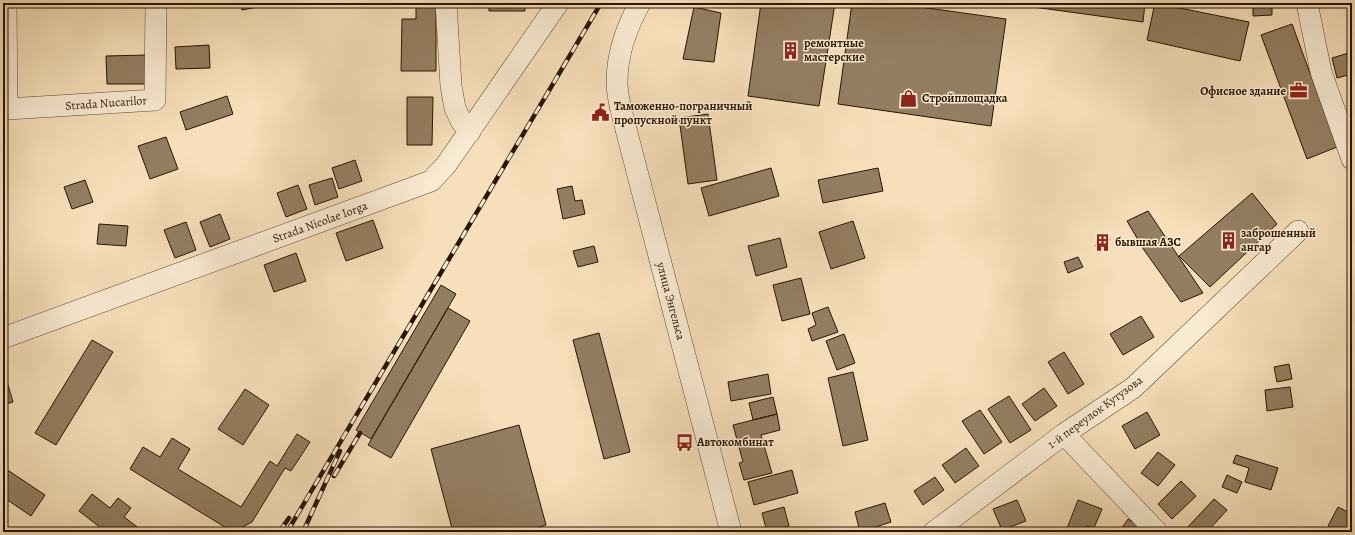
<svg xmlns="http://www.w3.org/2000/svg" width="1355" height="535" viewBox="0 0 1355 535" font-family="Alegreya,serif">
	<rect width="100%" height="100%" fill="#f6dfba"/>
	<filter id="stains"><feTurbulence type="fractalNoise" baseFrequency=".005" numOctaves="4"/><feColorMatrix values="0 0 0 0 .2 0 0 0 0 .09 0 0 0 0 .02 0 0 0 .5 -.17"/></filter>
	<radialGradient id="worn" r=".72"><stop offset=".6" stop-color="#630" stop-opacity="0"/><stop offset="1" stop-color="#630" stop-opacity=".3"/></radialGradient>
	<path fill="#947e62" stroke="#291502" d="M240 3H279L242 10Z
		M416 3H436V71H401L402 19H416Z
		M489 3H525V11H489Z
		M761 3H835L819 106 748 96Z
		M852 3H892L1006 19 991 126 838 104Z
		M1004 3H1145L1143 22Z
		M1155 3 1249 22 1240 61 1147 40Z
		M1253 3H1262L1272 8V15L1253 16Z
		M694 7 721 13 714 62 683 59Z
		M1292 24 1337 147 1307 159 1261 35Z
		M209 45 210 68 176 69 175 47Z
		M1352 52V74L1337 78 1332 58Z
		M148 55 149 84H107L106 56Z
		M227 96 233 114 186 130 180 112Z
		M407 97H433L432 145H407Z
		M708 114 717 180 688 184 679 118Z
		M166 137 178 169 150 179 138 146Z
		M355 160 362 181 339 189 332 168Z
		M771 168 779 196 709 216 701 188Z
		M878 168 883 191 823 203 818 180Z
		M332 178 338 197 315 205 309 185Z
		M85 180 93 202 72 209 64 187Z
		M298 185 307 209 286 217 277 193Z
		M572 186 575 201 582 200 585 214 563 219 557 189Z
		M1252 193 1277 224 1210 287 1179 256Z
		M1148 211 1203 293 1181 302 1144 250 1127 221Z
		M220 214 230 239 210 247 200 222Z
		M373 220 383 248 346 261 336 233Z
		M853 221 865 258 831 269 819 232Z
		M186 222 196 250 175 258 164 230Z
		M99 224 128 226 126 246 97 244Z
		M780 238 787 267 756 276 748 246Z
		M1109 238 1110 240 1096 247 1095 245Z
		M594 246 598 262 578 267 573 251Z
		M296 253 306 281 274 292 264 265Z
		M1078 257 1083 267 1068 273 1064 262Z
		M801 278 810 314 782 321 773 285Z
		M441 285 456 294 371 439 356 430Z
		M828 307 838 332 812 341 808 329 816 325 812 313Z
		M448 308 470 321 391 458 368 445Z
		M1141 316 1154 337 1123 355 1110 334Z
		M599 333 630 452 604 459 573 340Z
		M844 334 855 363 837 370 826 341Z
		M92 340 113 352 56 445 35 433Z
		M1064 352 1084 384 1068 394 1048 362Z
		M1289 364 1292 379 1277 382 1274 367Z
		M853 372 868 440 843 446 828 378Z
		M768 374 771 394 731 401 728 382Z
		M6 378 13 402 3 405V379Z
		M1290 387 1293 407 1267 411 1265 390Z
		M1044 388 1057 406 1035 421 1022 404Z
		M245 389 269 405 243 445 218 429Z
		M1009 396 1031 430 1010 443 988 409Z
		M773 397 777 414 753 420 749 403Z
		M980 410 1002 442 984 454 962 421Z
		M1147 412 1160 435 1135 449 1122 426Z
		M777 414 780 430 761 435 772 473 744 480 739 463 743 462 733 425Z
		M519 425 546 525 519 532H453L431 449Z
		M297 434 310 442 291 471 285 468 252 522 233 532 130 469 143 447 160 457 172 438 190 449 178 469 241 507 270 461 277 466Z
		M966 448 979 466 955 483 942 465Z
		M1158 452 1175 465 1158 486 1141 473Z
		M1236 455 1278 468 1271 490 1245 482 1249 468 1233 463Z
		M3 467 45 495 31 516 3 497Z
		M792 470 798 493 754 505 748 482Z
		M1227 475 1242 482 1237 493 1222 487Z
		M935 477 944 490 923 505 914 491Z
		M1181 481 1196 496 1172 519 1158 504Z
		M92 494 110 508 118 498 131 508 124 517 144 532H106L79 511Z
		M1214 499 1227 510 1207 532H1187L1185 530Z
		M1017 500 1026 521 1002 530 993 509Z
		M1078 500 1102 509 1094 528 1087 526 1084 532H1069L1066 531Z
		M885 503 891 522 860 532 855 512Z
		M784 507 789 526 767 532 762 513Z
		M1338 507 1352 514V522L1347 532H1338L1328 526Z
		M1128 519 1144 529 1142 532H1119Z"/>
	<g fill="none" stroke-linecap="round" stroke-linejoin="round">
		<defs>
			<path id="minor" d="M6 3 7 109 155 100 156 3
				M446 3 451 86 455 108 461 121 470 132
				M640 3C626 28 617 53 617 82 617 91 619 101 621 110L731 532
				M1307 3 1321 72 1352 159
				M3 338 431 181 446 165 558 3
				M1064 434 1157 532
				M934 532 1064 434 1133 388 1298 231"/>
		</defs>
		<use href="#minor" stroke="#5c4830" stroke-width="22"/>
		<use href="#minor" stroke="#f9ead2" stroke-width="21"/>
		<defs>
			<path id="rail" d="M334 476 360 433
				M279 532 289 518
				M287 532 601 3
				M303 532 340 451"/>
		</defs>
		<use href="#rail" stroke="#291502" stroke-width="4.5"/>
		<use href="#rail" stroke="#f9ead2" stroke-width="3" stroke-dasharray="9" stroke-linecap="butt"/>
	</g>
	<defs>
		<symbol id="building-bare" viewBox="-9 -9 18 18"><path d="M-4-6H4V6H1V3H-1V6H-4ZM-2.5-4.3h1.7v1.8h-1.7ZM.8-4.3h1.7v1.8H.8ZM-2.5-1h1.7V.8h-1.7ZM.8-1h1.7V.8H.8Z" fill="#8f2418" stroke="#f9ead2" stroke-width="2.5" paint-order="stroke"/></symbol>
		<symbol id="office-bare" viewBox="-9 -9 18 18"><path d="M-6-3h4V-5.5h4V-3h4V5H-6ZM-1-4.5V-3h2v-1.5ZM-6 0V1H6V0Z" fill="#8f2418" stroke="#f9ead2" stroke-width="2.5" paint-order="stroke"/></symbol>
		<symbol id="shop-bare" viewBox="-9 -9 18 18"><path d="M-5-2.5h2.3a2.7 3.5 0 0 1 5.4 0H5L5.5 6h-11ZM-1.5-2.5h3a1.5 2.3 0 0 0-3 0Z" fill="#8f2418" stroke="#f9ead2" stroke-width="2.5" paint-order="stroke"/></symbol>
		<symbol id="civic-bare" viewBox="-9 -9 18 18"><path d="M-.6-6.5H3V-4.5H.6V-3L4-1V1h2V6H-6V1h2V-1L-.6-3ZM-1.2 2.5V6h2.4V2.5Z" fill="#8f2418" stroke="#f9ead2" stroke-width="2.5" paint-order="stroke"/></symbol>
		<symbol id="bus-bare" viewBox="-9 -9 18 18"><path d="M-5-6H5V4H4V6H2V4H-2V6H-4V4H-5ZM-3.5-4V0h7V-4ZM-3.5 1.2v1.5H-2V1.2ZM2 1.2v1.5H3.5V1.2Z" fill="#8f2418" stroke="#f9ead2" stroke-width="2.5" paint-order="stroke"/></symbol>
	</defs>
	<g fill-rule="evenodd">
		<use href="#building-bare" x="778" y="38" width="25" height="25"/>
		<use href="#office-bare" x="1286" y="78" width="25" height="25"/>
		<use href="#shop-bare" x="896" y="86" width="25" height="25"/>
		<use href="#civic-bare" x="588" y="100" width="25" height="25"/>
		<use href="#building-bare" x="1216" y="228" width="25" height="25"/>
		<use href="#building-bare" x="1090" y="230" width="25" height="25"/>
		<use href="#bus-bare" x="672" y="430" width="25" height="25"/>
	</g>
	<g text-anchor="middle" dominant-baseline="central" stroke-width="3" stroke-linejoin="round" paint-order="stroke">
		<g font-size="12" font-weight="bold" fill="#291502" stroke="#f9ead2" text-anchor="start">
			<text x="804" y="43">ремонтные<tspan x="804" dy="14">мастерские</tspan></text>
			<text x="1286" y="91" text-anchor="end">Офисное здание</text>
			<text x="922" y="98">Стройплощадка</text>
			<text x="614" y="106">Таможенно-пограничный<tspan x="614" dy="14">пропускной пункт</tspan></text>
			<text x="1241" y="233">заброшенный<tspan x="1241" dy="14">ангар</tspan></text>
			<text x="1115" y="242">бывшая АЗС</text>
			<text x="697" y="442">Автокомбинат</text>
		</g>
		<g font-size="12" fill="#291502" stroke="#f9ead2">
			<text transform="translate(106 103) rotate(-4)">Strada Nucarilor</text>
			<text transform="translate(320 222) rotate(-20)">Strada Nicolae Iorga</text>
			<text transform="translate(671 301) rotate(75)">улица Энгельса</text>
			<text transform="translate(1095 412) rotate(-36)">1-й переулок Кутузова</text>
		</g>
	</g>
	<rect width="1355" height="535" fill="none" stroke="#f6dfba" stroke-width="16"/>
	<rect x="4" y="4" width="1347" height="527" fill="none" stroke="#291502" stroke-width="2"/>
	<rect x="8" y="8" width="1339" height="519" fill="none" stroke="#291502"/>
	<rect width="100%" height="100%" filter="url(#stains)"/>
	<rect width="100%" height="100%" fill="url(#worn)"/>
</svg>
